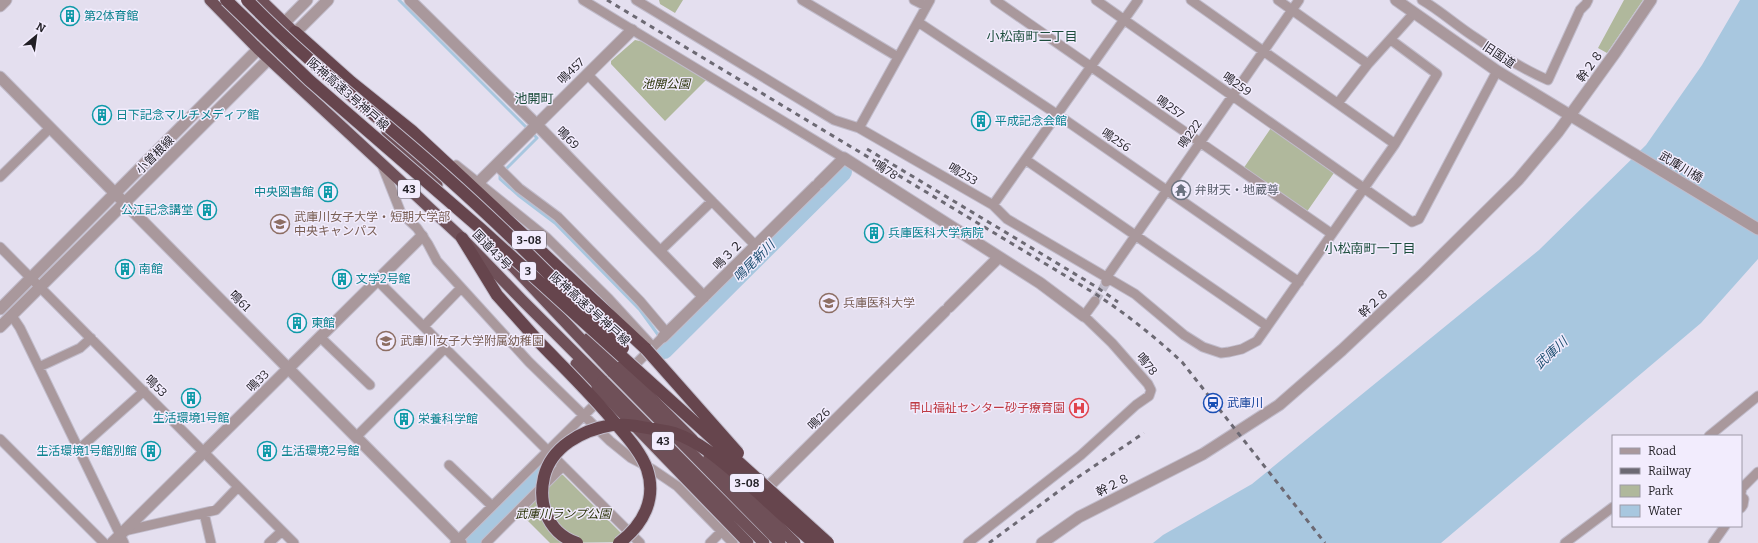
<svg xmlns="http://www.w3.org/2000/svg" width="1758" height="543" viewBox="0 0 1758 543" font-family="Bitter,'Noto Sans JP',serif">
	<rect width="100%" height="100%" fill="#e4dfef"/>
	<path fill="#b0b89c" d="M659 0H683L675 13 660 4Z
		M1624 0H1643L1607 53 1598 48Z
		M635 40 649 43 707 79 665 121 611 64V61Z
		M1273 125 1336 170 1306 213 1243 169Z
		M560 475H563L630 542 550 543 520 513Z"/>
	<path fill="#a8c7df" d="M1740 0H1758V259L1701 323 1441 543H1153L1163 535 1252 484 1539 250 1646 145 1702 65Z"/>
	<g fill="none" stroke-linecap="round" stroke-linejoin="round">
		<path stroke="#a8c7df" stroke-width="3" d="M399 0 537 138 500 175V179L518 195 555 223 640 310 667 347"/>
		<path stroke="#a8c7df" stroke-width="18" d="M664 350 843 172
			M473 543 542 474"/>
		<path stroke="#bdb9c7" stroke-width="9" stroke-dasharray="9 4.5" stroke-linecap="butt" d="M1095 301 1106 283"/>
		<defs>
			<path id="minor" d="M583 0 844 158
				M636 0 834 120 859 128 993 205 1007 219 1135 294 1184 335 1203 347 1221 353 1229 352 1242 349 1257 341 1395 144 1437 74 1391 40
				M802 0 898 57
				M914 0 926 6
				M995 0 1332 234
				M1096 0 1412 222 1419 219 1497 71
				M1191 0 1395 144
				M1278 0 1368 64
				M1422 0C1441 11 1457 26 1476 38 1499 54 1522 69 1548 80L1580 10 1586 4 1588 0
				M918 22 1058 115 1299 282
				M587 74 756 246
				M1338 103 1368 64 1414 13
				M859 128 930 0
				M1026 160 1267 326
				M382 165 401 213 417 228 428 244 437 261 529 362 610 441 631 458 652 469 677 486 733 543
				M456 165 546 237 609 299 653 347
				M496 165 519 188 558 217 640 301 667 333
				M0 177 50 128
				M993 205 1138 0
				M0 247 294 543
				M660 251 712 201
				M377 280 640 543
				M1106 282V278L1299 0
				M12 316 20 328 124 543
				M424 326 461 288
				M320 337 370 385
				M39 367 80 348 91 338
				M357 436 445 348
				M1709 436 1758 396
				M0 439 104 543
				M79 449 144 391
				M449 465 492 506
				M1741 493 1742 488 1758 472
				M1741 496 1744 499 1743 505 1741 508
				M204 513 211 543
				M124 531 216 510 238 487
				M269 543 282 531
				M455 543 663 337
				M486 543 563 466
				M710 543 722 531
				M968 543 1081 455 1136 405 1149 396 1151 390 1148 384 1112 343 1084 316 1095 301
				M1565 543 1613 507
				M1713 543 1725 526"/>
			<path id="tertiary" d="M410 0 536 124 704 297
				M1396 0 1497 71 1758 229
				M0 6 6 0
				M0 77 461 543
				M478 183 632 30
				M819 183 844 158 1040 283 1084 316
				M949 307 999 257
				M0 309 307 0
				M0 327 328 0
				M663 337 816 186
				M762 493 945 311
				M722 531 736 517
				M112 543 422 236
				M1042 543 1079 517 1203 454 1279 405 1342 350 1423 274 1518 180 1558 132 1615 53 1651 0"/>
			<path id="trunk" d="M210 0 258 49 462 238 522 300 603 381
				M261 0 301 39
				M387 132 437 185
				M499 252 613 373
				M589 338 620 367
				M576 364 597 387"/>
			<path id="motorway" d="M295 32 351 82 412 131 646 349
				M462 238 497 295 539 342"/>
		</defs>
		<use href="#minor" stroke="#c1bccb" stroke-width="11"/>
		<use href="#tertiary" stroke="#c1bccb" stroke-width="13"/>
		<use href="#trunk" stroke="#c1bccb" stroke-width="13"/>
		<use href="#motorway" stroke="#c1bccb" stroke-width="14"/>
		<use href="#minor" stroke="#a9989c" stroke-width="9"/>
		<use href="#tertiary" stroke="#a9989c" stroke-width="11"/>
		<use href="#trunk" stroke="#6f5058" stroke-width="11"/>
		<use href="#motorway" stroke="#66454d" stroke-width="12"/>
		<path stroke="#6c6973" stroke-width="3" stroke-dasharray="5 5" stroke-linecap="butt" d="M607 0 1094 293C1125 313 1154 336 1182 362L1325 543
			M867 149 1095 286 1118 302
			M989 543 1075 479 1144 433"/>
		<defs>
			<path id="trunk-bridge" d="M620 367 693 440
				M613 373 780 543
				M603 381 764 543
				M597 387 748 543
				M709 457 795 543"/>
			<path id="motorway-bridge" d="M226 0 309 80 481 229 828 543
				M247 0C308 63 379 117 444 175 506 230 564 289 623 348
				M539 342C565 369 592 395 616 424 627 437 641 452 647 469 657 499 643 525 619 543
				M646 349 738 453
				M577 543C562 538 551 527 546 513 541 501 541 490 544 477 551 447 582 430 612 425 625 423 640 427 654 429 660 430 668 431 674 433 700 442 719 459 739 476 765 498 788 521 814 543"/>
		</defs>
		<use href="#trunk-bridge" stroke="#c1bccb" stroke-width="13" stroke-linecap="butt"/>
		<use href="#motorway-bridge" stroke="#c1bccb" stroke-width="14" stroke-linecap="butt"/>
		<use href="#trunk-bridge" stroke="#6f5058" stroke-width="11"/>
		<use href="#motorway-bridge" stroke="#66454d" stroke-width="12"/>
	</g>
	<defs>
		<symbol id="building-ring" viewBox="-11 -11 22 22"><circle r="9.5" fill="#f2ecfd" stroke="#0f9aa8" stroke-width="1.5"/><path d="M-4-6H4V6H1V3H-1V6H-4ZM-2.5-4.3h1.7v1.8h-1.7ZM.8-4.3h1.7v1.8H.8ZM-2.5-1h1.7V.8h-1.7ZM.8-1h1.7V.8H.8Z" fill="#0f9aa8"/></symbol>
		<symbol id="temple-ring" viewBox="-11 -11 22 22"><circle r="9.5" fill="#f2ecfd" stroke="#6b7280" stroke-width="1.5"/><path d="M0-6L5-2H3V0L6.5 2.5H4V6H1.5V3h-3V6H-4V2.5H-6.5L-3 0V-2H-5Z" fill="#6b7280"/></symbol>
		<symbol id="university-ring" viewBox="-11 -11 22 22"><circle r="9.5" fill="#f2ecfd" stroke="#8d6e63" stroke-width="1.5"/><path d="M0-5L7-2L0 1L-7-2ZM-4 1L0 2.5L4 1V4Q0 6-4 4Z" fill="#8d6e63"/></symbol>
		<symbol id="school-ring" viewBox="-11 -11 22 22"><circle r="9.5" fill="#f2ecfd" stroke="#8d6e63" stroke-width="1.5"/><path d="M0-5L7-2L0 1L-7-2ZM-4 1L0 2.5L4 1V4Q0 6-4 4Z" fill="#8d6e63"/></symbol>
		<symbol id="station-ring" viewBox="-11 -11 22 22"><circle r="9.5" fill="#f2ecfd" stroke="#1a4fb4" stroke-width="1.5"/><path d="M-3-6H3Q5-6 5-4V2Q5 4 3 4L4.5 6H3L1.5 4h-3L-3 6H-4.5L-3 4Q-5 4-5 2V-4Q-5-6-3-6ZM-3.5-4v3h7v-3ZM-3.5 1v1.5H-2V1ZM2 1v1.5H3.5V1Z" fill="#1a4fb4"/></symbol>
		<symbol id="hospital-ring" viewBox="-11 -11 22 22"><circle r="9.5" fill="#f2ecfd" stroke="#e0444e" stroke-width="1.5"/><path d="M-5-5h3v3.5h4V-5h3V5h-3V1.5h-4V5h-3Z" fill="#e0444e"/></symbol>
	</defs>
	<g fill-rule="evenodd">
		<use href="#building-ring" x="59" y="5" width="22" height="22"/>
		<use href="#building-ring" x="91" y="104" width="22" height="22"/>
		<use href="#building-ring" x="970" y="110" width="22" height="22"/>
		<use href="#temple-ring" x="1170" y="179" width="22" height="22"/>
		<use href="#building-ring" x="317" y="181" width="22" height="22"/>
		<use href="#building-ring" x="196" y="199" width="22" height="22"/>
		<use href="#university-ring" x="269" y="213" width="22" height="22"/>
		<use href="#building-ring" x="863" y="222" width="22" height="22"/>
		<use href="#building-ring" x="114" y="258" width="22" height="22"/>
		<use href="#building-ring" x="331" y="268" width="22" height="22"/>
		<use href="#university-ring" x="818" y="292" width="22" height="22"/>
		<use href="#building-ring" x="286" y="312" width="22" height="22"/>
		<use href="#school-ring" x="375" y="330" width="22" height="22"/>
		<use href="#building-ring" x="180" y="387" width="22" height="22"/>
		<use href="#station-ring" x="1202" y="392" width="22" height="22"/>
		<use href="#hospital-ring" x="1068" y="397" width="22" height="22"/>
		<use href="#building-ring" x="393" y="408" width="22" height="22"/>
		<use href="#building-ring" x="140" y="440" width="22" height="22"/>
		<use href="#building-ring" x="256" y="440" width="22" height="22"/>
	</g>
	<g text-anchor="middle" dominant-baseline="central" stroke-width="3" stroke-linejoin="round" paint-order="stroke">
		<g fill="#f2ecfd" stroke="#605c66" stroke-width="1">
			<rect x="398" y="180" width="22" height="18" rx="3"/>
			<rect x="512" y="231" width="34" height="18" rx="3"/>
			<rect x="520" y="262" width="16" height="18" rx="3"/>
			<rect x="652" y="432" width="22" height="18" rx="3"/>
			<rect x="730" y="474" width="34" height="18" rx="3"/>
		</g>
		<g font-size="11" font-weight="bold" fill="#211f25">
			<text x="409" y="189">43</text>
			<text x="529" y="240">3-08</text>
			<text x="528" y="271">3</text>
			<text x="663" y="441">43</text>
			<text x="747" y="483">3-08</text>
		</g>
		<g font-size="12" fill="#0d838f" stroke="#f2ecfd" text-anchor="start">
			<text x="84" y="16">第2体育館</text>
			<text x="116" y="115">日下記念マルチメディア館</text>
			<text x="995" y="121">平成記念会館</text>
			<text x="314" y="192" text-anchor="end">中央図書館</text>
			<text x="193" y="210" text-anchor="end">公江記念講堂</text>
			<text x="888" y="233">兵庫医科大学病院</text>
			<text x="139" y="269">南館</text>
			<text x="356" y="279">文学2号館</text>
			<text x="311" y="323">東館</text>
			<text x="191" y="418" text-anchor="middle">生活環境1号館</text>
			<text x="418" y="419">栄養科学館</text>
			<text x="137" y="451" text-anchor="end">生活環境1号館別館</text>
			<text x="281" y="451">生活環境2号館</text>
		</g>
		<g font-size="12" fill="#211f25" stroke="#f2ecfd">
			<text transform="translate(1499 55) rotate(34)">旧国道</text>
			<text transform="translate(1590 66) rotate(-54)">幹２８</text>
			<text transform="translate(571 71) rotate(-44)">鳴457</text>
			<text transform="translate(1237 84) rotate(35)">鳴259</text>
			<text transform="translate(348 94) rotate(41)">阪神高速3号神戸線</text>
			<text transform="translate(1170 107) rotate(35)">鳴257</text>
			<text transform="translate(1190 134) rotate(-55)">鳴222</text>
			<text transform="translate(568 138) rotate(46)">鳴69</text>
			<text transform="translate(1116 140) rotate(34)">鳴256</text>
			<text transform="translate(155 155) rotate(-45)">小曽根線</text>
			<text transform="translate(1681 167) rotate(31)">武庫川橋</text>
			<text transform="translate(886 170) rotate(32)">鳴78</text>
			<text transform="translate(963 174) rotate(30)">鳴253</text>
			<text transform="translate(492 250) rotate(46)">国道43号</text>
			<text transform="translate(728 255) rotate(-45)">鳴３２</text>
			<text transform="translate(240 301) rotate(45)">鳴61</text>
			<text transform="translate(1374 303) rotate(-43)">幹２８</text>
			<text transform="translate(590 309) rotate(42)">阪神高速3号神戸線</text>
			<text transform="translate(1147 364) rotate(50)">鳴78</text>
			<text transform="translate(258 381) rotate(-45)">鳴33</text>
			<text transform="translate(156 386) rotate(45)">鳴53</text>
			<text transform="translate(819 419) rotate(-45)">鳴26</text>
			<text transform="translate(1113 485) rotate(-27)">幹２８</text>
		</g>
		<g font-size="12" font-style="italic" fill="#2b330a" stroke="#f2ecfd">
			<text x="666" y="84">池開公園</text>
			<text x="563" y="514">武庫川ランプ公園</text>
		</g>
		<g font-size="12" fill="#5b616d" stroke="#f2ecfd" text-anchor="start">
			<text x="1195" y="190">弁財天・地蔵尊</text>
		</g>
		<g font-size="12" fill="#785e54" stroke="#f2ecfd" text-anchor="start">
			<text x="294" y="217">武庫川女子大学・短期大学部<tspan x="294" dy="14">中央キャンパス</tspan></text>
			<text x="843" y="303">兵庫医科大学</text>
			<text x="400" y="341">武庫川女子大学附属幼稚園</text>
		</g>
		<g font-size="12" fill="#164399" stroke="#f2ecfd" text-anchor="start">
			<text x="1227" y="403">武庫川</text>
		</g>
		<g font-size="12" fill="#be3a42" stroke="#f2ecfd" text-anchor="end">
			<text x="1065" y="408">甲山福祉センター砂子療育園</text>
		</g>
		<g font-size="13" fill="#1c4d3c" stroke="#f2ecfd">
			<text x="1032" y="36">小松南町二丁目</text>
			<text x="534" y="98">池開町</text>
			<text x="1370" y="248">小松南町一丁目</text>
		</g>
		<g font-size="13" font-style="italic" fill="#205173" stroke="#f2ecfd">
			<text transform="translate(754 261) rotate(-45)">鳴尾新川</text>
			<text transform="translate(1551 353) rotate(-43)">武庫川</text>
		</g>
	</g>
	<rect x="1612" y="435" width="130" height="92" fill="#f2ecfd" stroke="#9e9aa7"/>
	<rect x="1620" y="448" width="20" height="6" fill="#a9989c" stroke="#9e9aa7"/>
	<text x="1648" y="455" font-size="12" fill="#211f25">Road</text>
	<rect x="1620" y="468" width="20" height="6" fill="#6c6973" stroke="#9e9aa7"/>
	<text x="1648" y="475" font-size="12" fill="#211f25">Railway</text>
	<rect x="1620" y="485" width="20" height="12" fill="#b0b89c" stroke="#9e9aa7"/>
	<text x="1648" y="495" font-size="12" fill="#211f25">Park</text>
	<rect x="1620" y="505" width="20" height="12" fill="#a8c7df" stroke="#9e9aa7"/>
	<text x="1648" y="515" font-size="12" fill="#211f25">Water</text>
	<g transform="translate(36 36) rotate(29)" stroke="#f2ecfd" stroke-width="3" paint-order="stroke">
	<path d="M0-3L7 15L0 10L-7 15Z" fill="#211f25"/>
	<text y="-6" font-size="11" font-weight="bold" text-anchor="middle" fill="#211f25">N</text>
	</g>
</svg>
